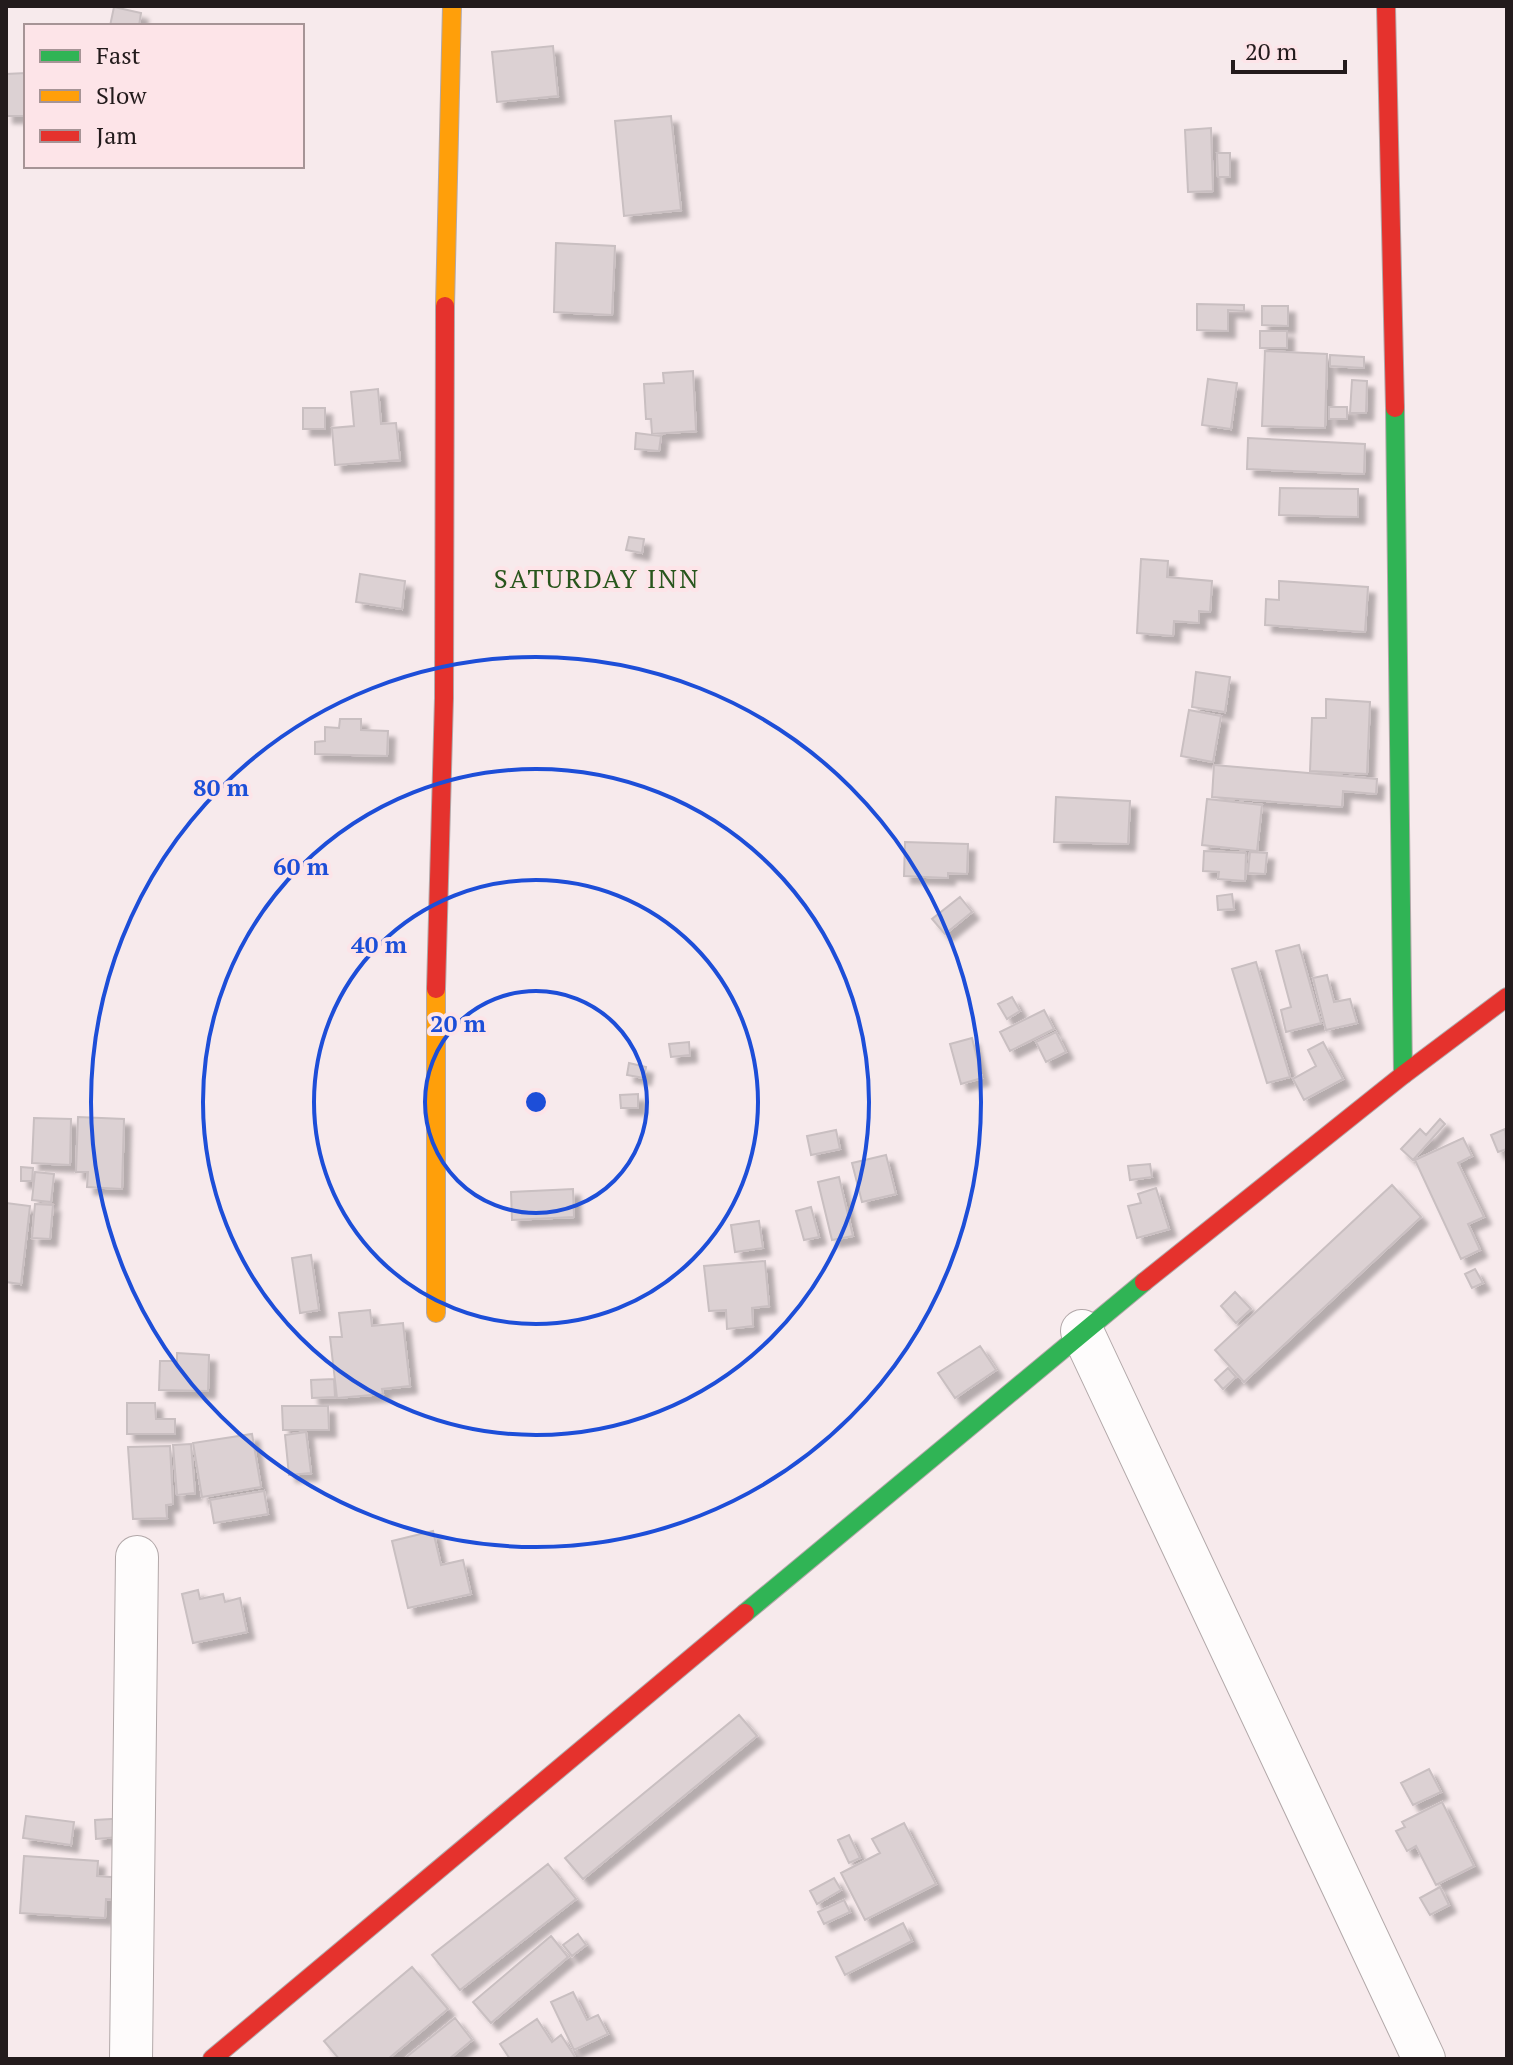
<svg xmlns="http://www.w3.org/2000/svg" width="1513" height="2065" viewBox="0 0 1513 2065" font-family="'PT Serif',serif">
	<defs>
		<filter id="shadow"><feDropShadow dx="7" dy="7" stdDeviation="2" flood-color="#0004"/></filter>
	</defs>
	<rect width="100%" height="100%" fill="#f7eaec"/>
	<path fill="#dcd1d3" stroke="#c9bfc1" stroke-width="2" filter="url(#shadow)" d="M114 7 141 13 139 26H110Z
		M553 46 558 96 497 102 492 52Z
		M26 73V116H6V74Z
		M671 116 681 210 624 216 615 121Z
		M1211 128 1213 191 1188 192 1185 130Z
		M1217 153H1230V177H1218Z
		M556 243 615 246 612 315 554 312Z
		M1197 304 1244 305V311L1228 310V331L1197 330Z
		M1262 306H1288V326L1262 325Z
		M1260 331H1287V348H1260Z
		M1265 351 1327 354 1325 428 1262 426Z
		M1330 355 1364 357V368L1330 366Z
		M693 371 696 431 652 434 651 419H646L644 384 664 383 663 373Z
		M1208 379 1237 383 1231 429 1202 425Z
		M1352 380 1367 381 1366 413H1350Z
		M378 389 381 424 396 423 400 460 335 465 332 428 354 426 351 392Z
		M1329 407H1347V419H1329Z
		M303 408H325V429H303Z
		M636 433 661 436 659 451 635 449Z
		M1248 438 1365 444 1364 474 1247 469Z
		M1280 488 1358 489V517L1279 515Z
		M629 537 644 539 642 553 626 550Z
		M1141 559 1168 561 1167 577 1212 581 1210 612 1199 611V623L1174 621 1173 636 1137 633Z
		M360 574 405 581 402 609 356 602Z
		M1279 581 1368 587 1365 632 1265 625 1266 599 1279 600Z
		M1196 672 1230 677 1225 712 1192 707Z
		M1326 699 1370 702 1367 774 1310 771 1312 718H1326Z
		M1189 710 1221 716 1213 762 1181 756Z
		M340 719H361V730L388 731 387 756 315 754V742L325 741V727L339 728Z
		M1214 765 1377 779 1376 794 1343 791 1342 807 1212 797Z
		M1056 797 1130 801 1128 844 1054 842Z
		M1207 799 1262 805 1257 851 1202 845Z
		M905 842 968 844 967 874 948 873V878L904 876Z
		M1204 851 1246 853 1245 881 1218 879 1219 872 1203 871Z
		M1250 852 1267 853 1265 874 1248 873Z
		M1232 894 1234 909 1218 910 1217 896Z
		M960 897 972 912 945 934 932 919Z
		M1299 945 1321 1023 1286 1032 1281 1010 1291 1007 1276 951Z
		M1256 962 1290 1077 1267 1083 1232 969Z
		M1327 975 1334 1002 1350 999 1357 1023 1326 1030 1313 978Z
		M1012 997 1020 1011 1007 1019 998 1004Z
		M1044 1010 1054 1029 1010 1051 1000 1032Z
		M1056 1032 1066 1052 1046 1062 1036 1042Z
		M972 1038 982 1078 961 1084 950 1044Z
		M689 1042 690 1055 671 1057 669 1044Z
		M1323 1042 1343 1079 1304 1100 1293 1079 1316 1066 1308 1050Z
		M629 1063 646 1067 644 1078 627 1075Z
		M638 1094V1108H621L620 1095Z
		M78 1117 124 1119 122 1189 87 1187 88 1172H76Z
		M34 1118 71 1119 70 1165 32 1163Z
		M1440 1119 1445 1124 1413 1160 1401 1149 1420 1129 1426 1135Z
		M1505 1129 1507 1149 1498 1152 1491 1135Z
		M836 1130 840 1149 811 1155 807 1136Z
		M1463 1138 1472 1156 1458 1163 1484 1217 1468 1224 1480 1250 1461 1259 1415 1160Z
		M886 1155 896 1194 862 1202 852 1163Z
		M1150 1164 1152 1177 1130 1180 1128 1166Z
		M21 1167 33 1168 32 1181H21Z
		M35 1172 54 1174 51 1202 32 1200Z
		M839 1177 853 1236 832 1240 818 1182Z
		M1392 1185 1421 1217 1244 1382 1215 1350Z
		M1156 1188 1169 1229 1137 1238 1128 1206 1141 1203 1138 1194Z
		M573 1189 574 1217 512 1220 511 1192Z
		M6 1203 30 1206 21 1284 6 1282Z
		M35 1204 53 1205 50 1239 32 1238Z
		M811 1207 819 1237 804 1240 796 1211Z
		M759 1221 763 1248 735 1252 731 1225Z
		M311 1255 319 1310 300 1313 292 1258Z
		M765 1261 769 1306 752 1308 753 1326 727 1329 726 1310 709 1311 704 1266Z
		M1475 1269 1483 1283 1472 1288 1465 1274Z
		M1235 1292 1251 1309 1236 1323 1221 1306Z
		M370 1310 372 1326 403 1323 410 1386 382 1389 383 1394 337 1398 330 1337H342L339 1313Z
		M980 1346 996 1370 955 1398 938 1373Z
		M177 1353 209 1355 208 1391 159 1390 160 1361H177Z
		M1228 1368 1236 1377 1223 1389 1215 1380Z
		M334 1379 335 1397 312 1398 311 1380Z
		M127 1403H155L156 1419H175V1434H127Z
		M282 1406H328L329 1430H283Z
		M306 1432 311 1473 289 1475 285 1435Z
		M252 1434 261 1487 202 1497 193 1443Z
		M191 1444 195 1493 177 1495 173 1445Z
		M170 1446 173 1504 166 1505 167 1518 133 1519 128 1447Z
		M264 1491 268 1514 214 1523 210 1500Z
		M433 1531 441 1565 463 1560 471 1594 408 1608 392 1541Z
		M198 1590 200 1599 223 1594 225 1602 240 1598 247 1632 193 1643 182 1594Z
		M739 1715 757 1736 583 1879 565 1858Z
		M1429 1769 1441 1792 1413 1805 1401 1783Z
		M1442 1802 1474 1866 1436 1885 1416 1846 1407 1851 1396 1831 1405 1827 1402 1822Z
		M26 1816 74 1822 71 1845 23 1838Z
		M128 1818 130 1836 96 1839 95 1820Z
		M904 1823 936 1884 865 1920 841 1873 880 1853 872 1839Z
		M849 1835 860 1858 849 1863 838 1840Z
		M24 1856 98 1861 97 1876 124 1878 123 1900 106 1899 105 1918 20 1913Z
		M548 1864 576 1899 460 1990 432 1955Z
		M834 1878 841 1890 817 1904 810 1891Z
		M1440 1887 1449 1905 1430 1915 1420 1898Z
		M844 1900 850 1912 824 1924 818 1912Z
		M903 1923 912 1941 845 1975 836 1957Z
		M578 1934 586 1945 572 1956 563 1945Z
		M551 1936 568 1957 491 2023 473 2002Z
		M412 1967 448 2009 388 2059H339L324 2041Z
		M573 1992 587 2020 598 2015 608 2034 574 2050 551 2002Z
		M455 2018 472 2040 449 2059H404Z
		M537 2019 552 2042 561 2035 575 2057 572 2059H510L500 2044Z"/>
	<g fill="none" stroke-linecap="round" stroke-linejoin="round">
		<defs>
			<path id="street" d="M1082 1331 1424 2059
				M131 2059 137 1557"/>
			<path id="fast" d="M1395 408 1403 1075
				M745 1613 1144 1282"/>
			<path id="slow" d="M445 306 452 6
				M436 1313V989"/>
			<path id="jam" d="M1386 6 1395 408
				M436 989 444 698 445 306
				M1144 1282 1403 1075 1507 997
				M212 2059 745 1613"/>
		</defs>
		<use href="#street" stroke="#b2a8a9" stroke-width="44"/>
		<use href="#fast" stroke="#b2a8a9" stroke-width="20"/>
		<use href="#slow" stroke="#b2a8a9" stroke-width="20"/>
		<use href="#jam" stroke="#b2a8a9" stroke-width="20"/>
		<use href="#street" stroke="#fefcfc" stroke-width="42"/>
		<use href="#fast" stroke="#30b455" stroke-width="18"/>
		<use href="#slow" stroke="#ff9f0a" stroke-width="18"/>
		<use href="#jam" stroke="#e5322d" stroke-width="18"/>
	</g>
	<g fill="none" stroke="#1d4ed8" stroke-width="4">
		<circle cx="536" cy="1102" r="111"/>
		<circle cx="536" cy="1102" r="222"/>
		<circle cx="536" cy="1102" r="333"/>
		<circle cx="536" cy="1102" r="445"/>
	</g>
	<g text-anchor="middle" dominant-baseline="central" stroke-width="8" stroke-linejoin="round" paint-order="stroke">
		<g font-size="26" letter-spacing="2" fill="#29561d" stroke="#fde4e8">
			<text x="597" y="578">SATURDAY INN</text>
		</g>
	</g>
	<circle cx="536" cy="1102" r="12" fill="#1d4ed8" stroke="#fde4e8" stroke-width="4"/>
	<g font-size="24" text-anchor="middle" font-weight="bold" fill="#1d4ed8" stroke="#fde4e8" stroke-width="8" stroke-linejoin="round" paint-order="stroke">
		<text x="221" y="796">80 m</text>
		<text x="301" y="875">60 m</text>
		<text x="379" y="953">40 m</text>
		<text x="458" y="1032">20 m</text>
	</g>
	<rect width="1513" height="2065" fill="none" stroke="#231b1c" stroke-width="16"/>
	<rect x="24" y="24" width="280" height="144" fill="#fde4e8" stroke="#a69496" stroke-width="2"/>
	<rect x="40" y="50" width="40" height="12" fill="#30b455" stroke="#a69496" stroke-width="2"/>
	<text x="96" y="64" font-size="24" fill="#231b1c">Fast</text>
	<rect x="40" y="90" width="40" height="12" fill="#ff9f0a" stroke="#a69496" stroke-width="2"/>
	<text x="96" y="104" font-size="24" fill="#231b1c">Slow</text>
	<rect x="40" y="130" width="40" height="12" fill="#e5322d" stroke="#a69496" stroke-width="2"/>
	<text x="96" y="144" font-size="24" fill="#231b1c">Jam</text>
	<path d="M1233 60v12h112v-12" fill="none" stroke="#231b1c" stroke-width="4"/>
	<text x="1245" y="60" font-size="24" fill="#231b1c" stroke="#fde4e8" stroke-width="6" paint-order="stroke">20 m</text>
</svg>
